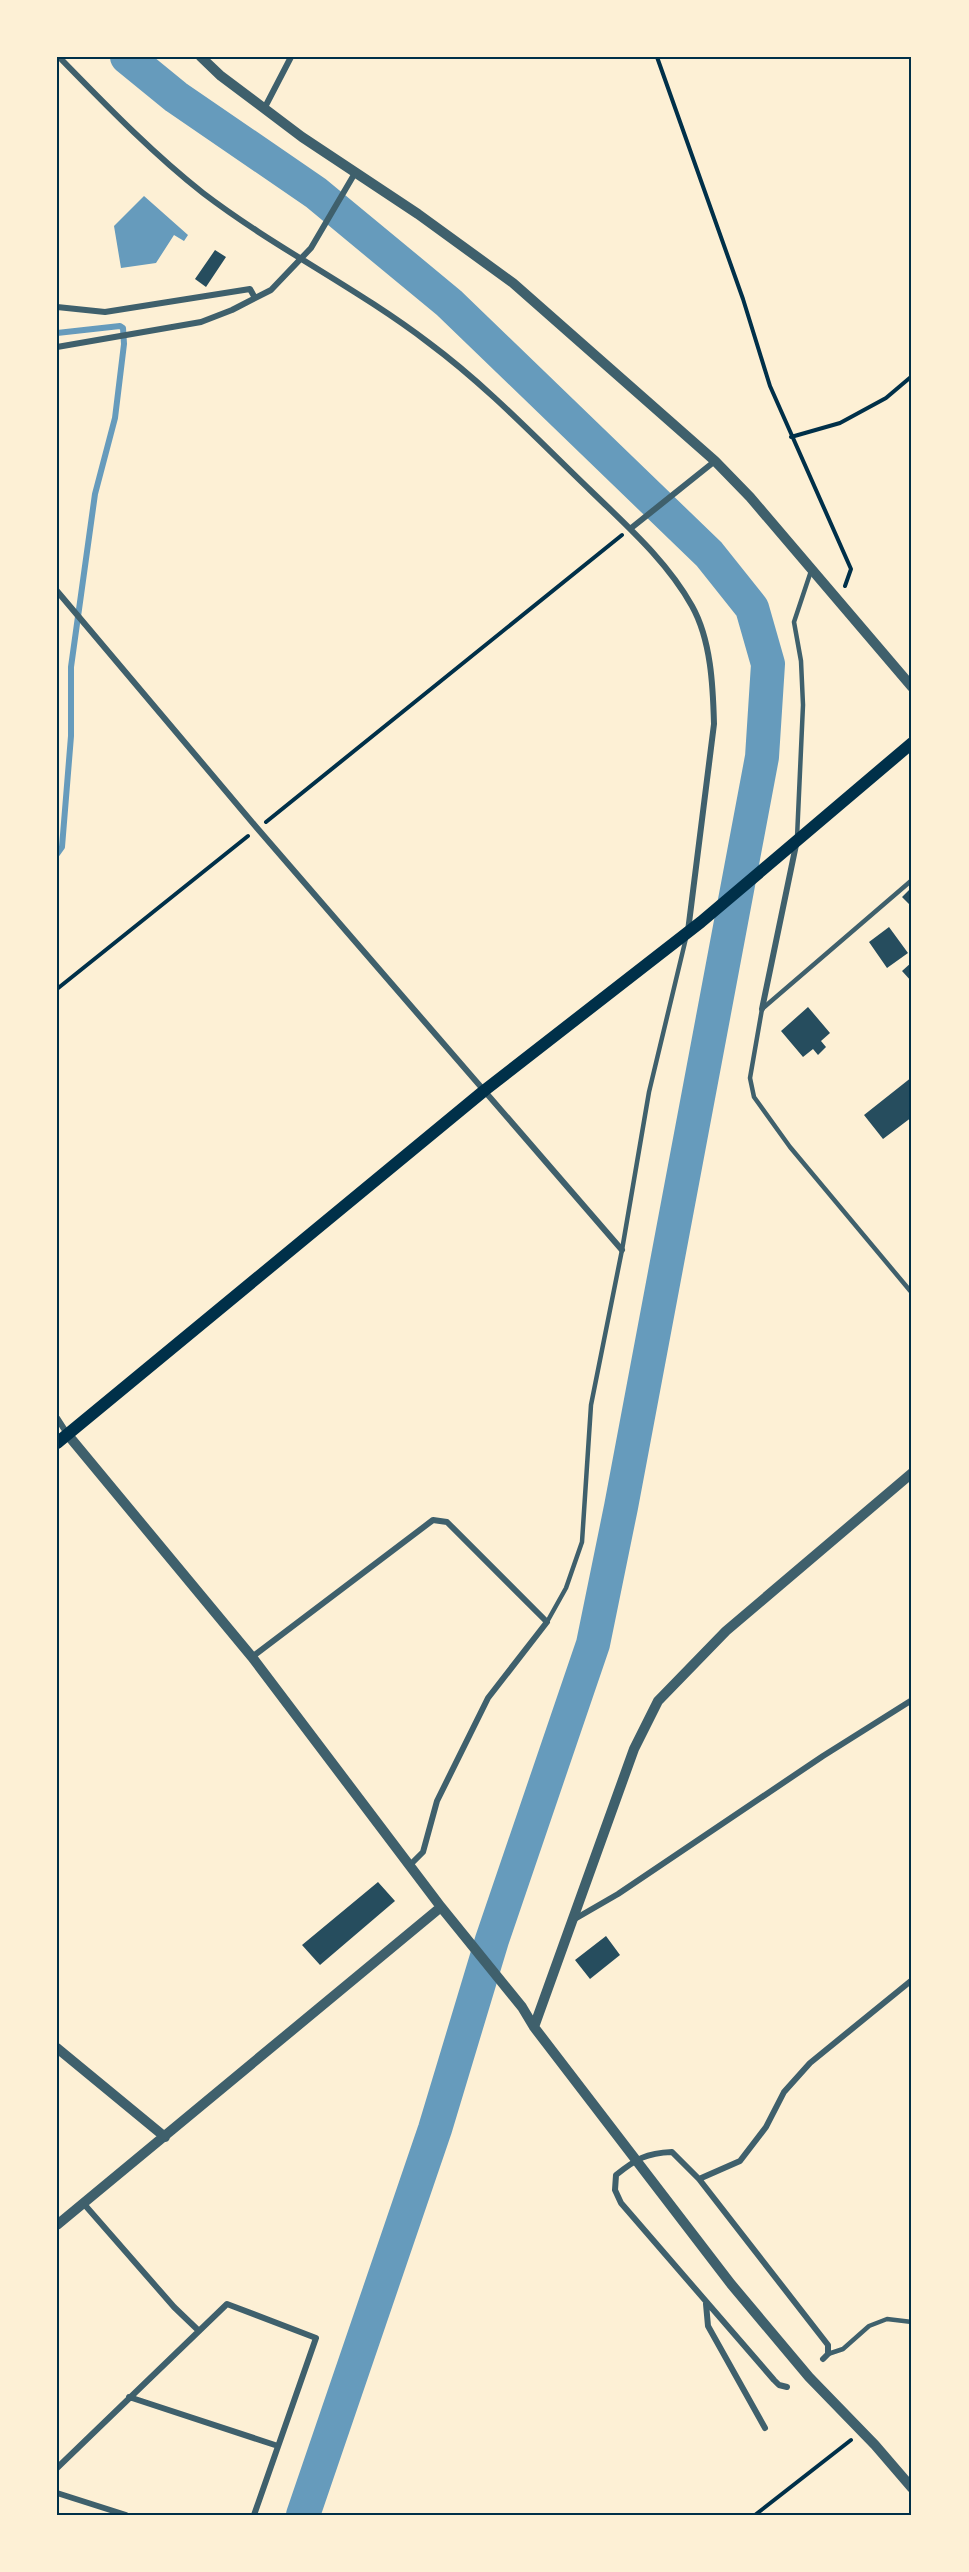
<svg xmlns="http://www.w3.org/2000/svg" width="969" height="2572" viewBox="0 0 969 2572" font-family="'Asap Condensed',sans-serif">
	<rect width="100%" height="100%" fill="#fdf0d5"/>
	<path fill="#669bbc" d="M144 196 188 235 184 241 174 235 156 263 121 268 114 226Z"/>
	<g fill="none" stroke-linecap="round" stroke-linejoin="round">
		<path stroke="#669bbc" stroke-width="6" d="M57 333 120 326 123 328 124 344 115 418 95 494 71 667V736L62 847 57 854"/>
		<path stroke="#669bbc" stroke-width="34" d="M127 57 176 97 316 193 449 303 709 554 752 608 768 664 762 757 621 1507 593 1644 492 1940 435 2129 303 2515"/>
	</g>
	<path fill="#264d5e" d="M215 250 226 257 206 287 195 279Z
		M912 887V907L902 897Z
		M889 927 908 953 887 968 869 942Z
		M912 962V982L902 971Z
		M808 1007 830 1033 821 1041 826 1047 818 1055 813 1049 803 1057 781 1031Z
		M912 1077V1117L883 1139 864 1115Z
		M378 1882 395 1901 320 1965 302 1945Z
		M606 1936 620 1955 590 1979 575 1960Z"/>
	<g fill="none" stroke-linecap="round" stroke-linejoin="round">
		<path stroke="#003049" stroke-width="4" d="M657 57 743 299 770 386 851 569 845 586
			M791 437 840 423 886 398 912 376
			M266 822 622 535
			M57 989 248 836
			M755 2515 851 2440"/>
		<path stroke="#3f606c" stroke-width="4.5" d="M797 838 803 705 801 661 794 622 811 571
			M912 880 762 1009 750 1078 754 1097 790 1147 912 1293
			M547 1622 566 1588 582 1542 591 1405 622 1250 649 1092 686 938
			M828 2354 843 2349 869 2326 887 2319 912 2322"/>
		<path stroke="#3f606c" stroke-width="6" d="M59 57C105 104 151 152 203 193 275 248 357 288 429 343 487 386 538 440 590 490 626 525 667 561 692 606 711 640 713 686 714 724L688 931
			M264 109 291 57
			M57 307 105 312 250 289 255 298
			M57 347 201 322 232 310 271 290 311 248 355 173
			M630 529 715 461
			M57 591 257 828 622 1250
			M762 1009 796 845
			M57 1418 68 1435
			M252 1657 433 1520 447 1522 547 1622 488 1698 437 1801 423 1852 410 1865
			M573 1920 618 1894 823 1756 912 1700
			M699 2179 740 2161 766 2127 784 2092 810 2063 912 1980
			M84 2204 174 2307 199 2331
			M706 2304 708 2326 765 2428
			M787 2387 779 2385 774 2380 621 2203 615 2190 616 2175C636 2159 646 2153 672 2152L699 2179 828 2345V2354L823 2359
			M129 2397 278 2446
			M57 2468 227 2304 316 2338 254 2515
			M57 2493 126 2515"/>
		<path stroke="#3f606c" stroke-width="10" d="M201 57 221 76 302 137 418 214 513 283 715 461 750 497 912 687
			M68 1435 252 1657 441 1907 522 2007 534 2027 731 2284 809 2377 875 2445 912 2488
			M534 2027 634 1749 658 1701 726 1631 912 1473
			M57 2048 165 2137
			M57 2225 441 1907"/>
		<path stroke="#003049" stroke-width="12" d="M57 1443 485 1090 701 922 912 743"/>
	</g>
	<rect width="969" height="2572" fill="none" stroke="#fdf0d5" stroke-width="117"/>
	<rect x="58" y="58" width="852" height="2456" fill="none" stroke="#003049" stroke-width="2"/>
</svg>
